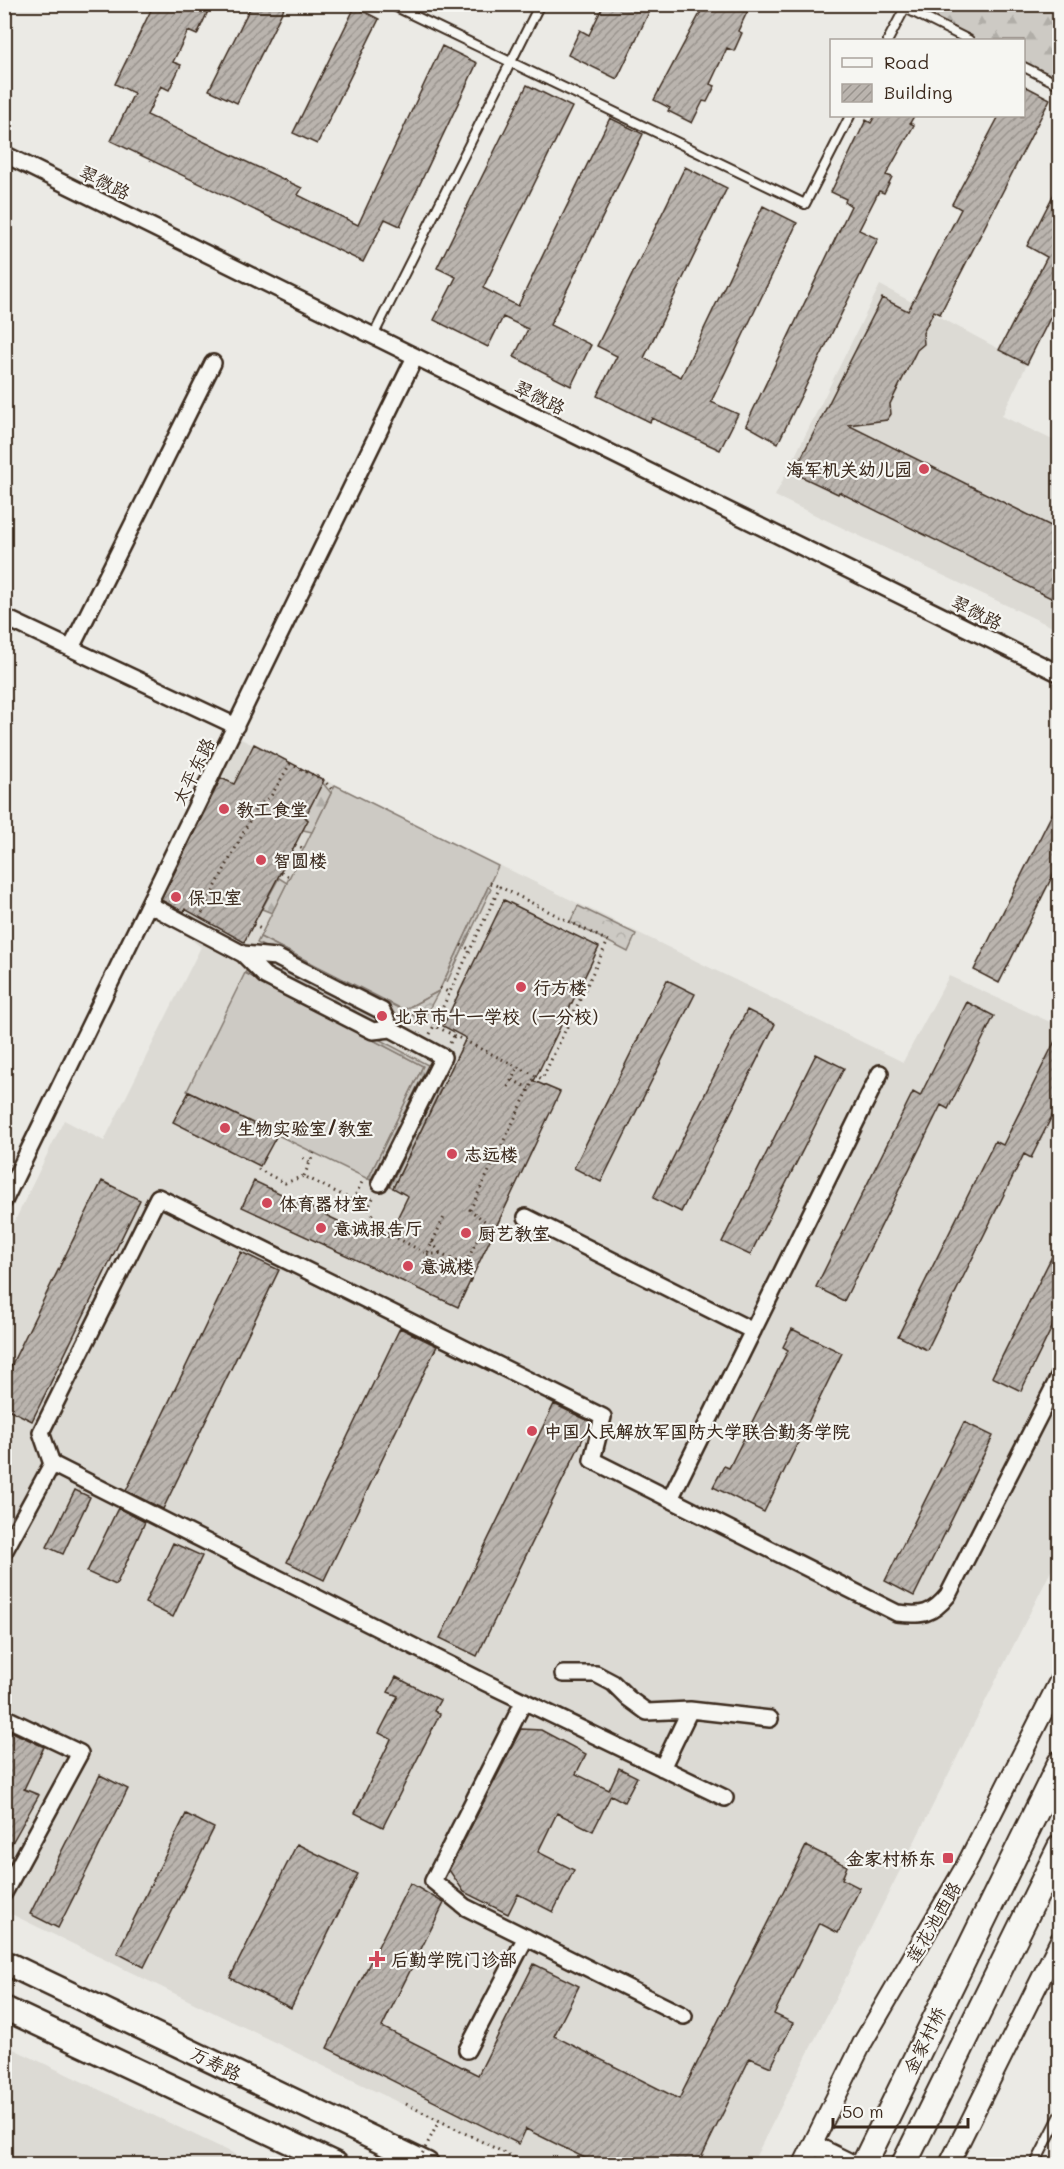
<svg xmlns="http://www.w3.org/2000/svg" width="1064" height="2169" viewBox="0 0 1064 2169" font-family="Mali,'LXGW WenKai TC',sans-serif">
	<defs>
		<pattern id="forest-firs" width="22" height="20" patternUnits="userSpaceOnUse" patternTransform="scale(1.5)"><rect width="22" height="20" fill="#cdcac4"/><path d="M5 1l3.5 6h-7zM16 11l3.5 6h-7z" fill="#b1aea8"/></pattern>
		<pattern id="park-crowns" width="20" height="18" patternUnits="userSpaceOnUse" patternTransform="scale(1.5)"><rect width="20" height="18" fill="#cdcac4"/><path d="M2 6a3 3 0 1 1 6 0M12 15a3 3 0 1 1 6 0" fill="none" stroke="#b1aea8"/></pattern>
		<pattern id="garden-furrows" width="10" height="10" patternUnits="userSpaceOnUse" patternTransform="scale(1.5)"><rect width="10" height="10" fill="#cdcac4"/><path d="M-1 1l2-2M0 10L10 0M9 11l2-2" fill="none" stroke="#b1aea8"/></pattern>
		<pattern id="building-hatch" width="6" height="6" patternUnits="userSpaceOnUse" patternTransform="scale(1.5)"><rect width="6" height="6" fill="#bab4ae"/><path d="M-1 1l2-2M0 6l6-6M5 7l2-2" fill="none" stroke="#98938d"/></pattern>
	</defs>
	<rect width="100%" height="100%" fill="#ebeae5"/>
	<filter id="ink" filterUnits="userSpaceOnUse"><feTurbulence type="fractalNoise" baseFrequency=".0167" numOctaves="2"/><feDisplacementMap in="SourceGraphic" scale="12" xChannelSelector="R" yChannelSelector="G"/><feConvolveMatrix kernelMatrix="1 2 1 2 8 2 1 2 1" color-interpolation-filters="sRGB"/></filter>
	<g filter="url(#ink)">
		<path fill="#dcdad4" d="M880 285 1027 364 1002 416 1059 443V630L775 496Z
			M237 737 903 1062 949 976 1059 1026V1555L752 2164H525L5 1911 4 1243 64 1120 104 1141 201 947 154 911 200 814 210 818 218 801 209 796Z
			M4 2045H5L256 2164H5Z"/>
		<path fill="#cdcac4" stroke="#847a71" stroke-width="1.5" d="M335 785 498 866 439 991 404 1010 260 937Z
			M245 973 423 1066 368 1179 187 1091Z"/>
		<path fill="url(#forest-firs)" stroke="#847a71" stroke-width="1.5" d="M897 5H1059V85L1024 67V40H969Z
			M322 782 331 793 312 832 303 830 308 820 305 817Z
			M279 878 287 883 272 913 262 909Z
			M488 887 491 889 447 982 444 981Z
			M260 937 418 1018 415 1024 257 943Z
			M283 966 374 1013 376 1021 368 1025 278 977Z
			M247 970 428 1065 371 1180 368 1179 423 1066 245 973Z"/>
		<path fill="url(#park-crowns)" stroke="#847a71" stroke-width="1.5" d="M578 906 636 934 628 952 570 922Z
			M439 991 423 1020 404 1010Z"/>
		<path fill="url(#garden-furrows)" stroke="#847a71" stroke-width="1.5" d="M438 1087 441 1088 393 1188 390 1186Z"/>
		<path fill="url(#building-hatch)" stroke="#3b2a1e" stroke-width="1.5" d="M154 4H195L208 11 197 35 188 31 173 62 181 65 169 90 161 86 147 115 302 188 298 195 358 225 442 46 477 63 400 226 385 219 363 262 111 141 134 93 115 84Z
			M252 4H286L237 103 209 90Z
			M604 4H653L617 79 568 55 580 30 589 35Z
			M705 4H751L738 31 742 33 734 51 727 48 710 84 715 86 707 102 703 101 692 123 668 111 670 108 654 100Z
			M355 7 379 19 317 144 293 133Z
			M527 85 572 107 483 288 518 306 610 118 643 134 550 325 591 345 571 386 514 357 528 329 503 317 488 347 434 320 456 277 437 268Z
			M1023 85 1050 99 940 314 934 311 923 333 924 344 917 350 890 404 891 414 887 420 848 425 1059 530V602L839 492 838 494 802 477 797 466 882 298 908 311 961 209 952 204 999 116H1023Z
			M875 116H914L910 123 914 125 886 175 892 177 884 193 879 191 859 230 878 239 778 443 746 425 851 206 845 202 846 199 831 192 866 120 871 123Z
			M685 167 727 188 644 358 681 377 763 206 797 223 711 402 738 414 720 450 652 418 650 422 597 396 617 356 597 346Z
			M1059 184V300L1027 364 999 350 1047 257 1027 246Z
			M254 744 324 780 305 817 308 820 244 942 185 909 184 912 161 900 221 778 234 784Z
			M1059 800V863L999 983 974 970Z
			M504 900 599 947 534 1081 560 1092 458 1307 242 1207 254 1181 355 1229 358 1223 388 1237 408 1196 393 1188 466 1038 443 1026Z
			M667 980 695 994 601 1182 574 1168Z
			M967 1002 994 1016 948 1109 941 1105 844 1301 816 1287 913 1092 920 1096Z
			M747 1010 775 1024 681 1212 653 1198Z
			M1059 1033V1102L1031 1158 1024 1154 927 1350 898 1336 995 1141 1003 1145Z
			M816 1054 844 1068 750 1255 722 1242Z
			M189 1092 277 1135 260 1166 173 1122Z
			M102 1181 140 1200 32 1421 4 1407V1380Z
			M1059 1242V1313L1021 1391 992 1377Z
			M241 1252 279 1270 163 1509 126 1491Z
			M400 1328 437 1346 324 1580 287 1562Z
			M792 1329 842 1353 764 1512 713 1487 724 1466 729 1468 788 1350 783 1347Z
			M554 1404 591 1422 477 1656 440 1638Z
			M964 1422 993 1436 914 1596 885 1581Z
			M75 1490 90 1497 63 1554 47 1547Z
			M118 1508 145 1522 116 1585 87 1572Z
			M173 1543 202 1556 173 1617 145 1603Z
			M396 1677 440 1700 434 1711 440 1714 383 1827 355 1813 391 1739 379 1733 398 1696 388 1692Z
			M4 1728 44 1747 24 1789 39 1795 4 1857Z
			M521 1729 541 1730 586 1754 576 1774 609 1790 619 1768 637 1777 624 1802 611 1795 593 1831 557 1813 538 1852 574 1870 553 1912 518 1894 508 1914 464 1892 449 1870Z
			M100 1775 128 1789 58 1928 30 1914Z
			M186 1814 214 1828 144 1967 117 1953Z
			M297 1844 358 1874 291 2008 230 1978Z
			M806 1846 847 1866 842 1879 860 1888 838 1933 819 1923 774 2014 793 2023 771 2067 750 2058 698 2164H597L526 2129 519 2144 327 2048 410 1883 444 1903 382 2027 478 2075 534 1964 579 1986 554 2036 679 2099Z"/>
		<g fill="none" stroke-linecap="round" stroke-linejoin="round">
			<defs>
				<path id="service" d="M390 4 805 204 850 116
					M897 4 969 40
					M888 40 905 8
					M1024 67 1060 85
					M373 336 540 4
					M1035 2164 1060 2115"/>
				<path id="minor" d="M4 154 1060 674
					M4 617 236 726
					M71 648 213 363
					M150 905 243 954 276 957 376 1008 382 1011 391 1029 443 1057 380 1183
					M243 954 265 976 373 1031 391 1029
					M4 1201 415 357
					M526 1217 753 1331
					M670 1499 880 1073
					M4 1552 52 1464
					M563 1674H596L613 1683 628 1698 647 1712 690 1710 770 1719
					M524 1701 433 1881 465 1907 684 2016
					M4 1717 80 1753 4 1893
					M662 1768 690 1710
					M725 1798 486 1683 52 1464 41 1432 158 1197 603 1417 592 1460 897 1613C922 1616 932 1615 948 1595L1060 1375
					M467 2050 526 1937"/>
				<path id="tertiary" d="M813 2145 852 2164
					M803 2164 863 2042 966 1865 1060 1679
					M949 2164 1060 1940"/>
				<path id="primary" d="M4 1962 427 2164
					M4 2008 336 2164"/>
				<path id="trunk" d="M864 2164 1060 1763
					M904 2164 1060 1847"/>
			</defs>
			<use href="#service" stroke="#3b2a1e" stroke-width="12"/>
			<use href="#minor" stroke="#3b2a1e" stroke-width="20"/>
			<use href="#tertiary" stroke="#3b2a1e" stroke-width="22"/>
			<use href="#primary" stroke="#3b2a1e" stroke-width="27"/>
			<use href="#trunk" stroke="#3b2a1e" stroke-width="28"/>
			<path stroke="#3b2a1e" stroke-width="3" stroke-dasharray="1.5 4.5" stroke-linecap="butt" d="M238 843 243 846
				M295 845 303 849
				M281 873 290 877
				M490 883 500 887
				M202 913 256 808 271 796 290 764 324 780 332 790
				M253 925 263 930
				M461 945 471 950
				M440 988 450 993
				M430 1034C453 985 477 936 500 887L608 941 542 1079 433 1025
				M450 1043 454 1036
				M512 1080 529 1088
				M508 1087 518 1067
				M303 1158 310 1162
				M258 1169 285 1183 304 1176 368 1208
				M304 1176 314 1153
				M373 1198 368 1208 384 1231 427 1254 445 1215
				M353 1200 363 1180
				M432 1242 440 1253
				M427 1254H440L465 1265 486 1222 470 1210 535 1077
				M465 1265 475 1271
				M406 2104 527 2164"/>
			<use href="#service" stroke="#f6f6f2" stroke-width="8"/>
			<use href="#minor" stroke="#f6f6f2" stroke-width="15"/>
			<use href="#tertiary" stroke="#f6f6f2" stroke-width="18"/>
			<use href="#primary" stroke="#f6f6f2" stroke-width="22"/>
			<use href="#trunk" stroke="#f6f6f2" stroke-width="24"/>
			<path stroke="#3b2a1e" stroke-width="3" stroke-dasharray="1.5 4.5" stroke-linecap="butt" d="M417 2164 439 2121"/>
		</g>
	</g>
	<g fill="#d1495b" stroke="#f6f6f2" stroke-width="2">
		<circle cx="924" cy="469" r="6"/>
		<circle cx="224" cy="809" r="6"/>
		<circle cx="261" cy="860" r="6"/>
		<circle cx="176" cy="897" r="6"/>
		<circle cx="521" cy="987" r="6"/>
		<circle cx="382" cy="1016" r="6"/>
		<circle cx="225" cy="1128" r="6"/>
		<circle cx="452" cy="1154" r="6"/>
		<circle cx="267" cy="1203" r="6"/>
		<circle cx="321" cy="1228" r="6"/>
		<circle cx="466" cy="1233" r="6"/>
		<circle cx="408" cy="1266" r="6"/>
		<circle cx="532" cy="1431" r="6"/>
		<rect x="942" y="1852" width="12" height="12" rx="3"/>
		<path d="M374 1950h6v6h6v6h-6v6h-6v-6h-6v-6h6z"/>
	</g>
	<g text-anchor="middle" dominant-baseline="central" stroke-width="4.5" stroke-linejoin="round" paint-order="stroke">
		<g font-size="18" fill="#3b2a1e" stroke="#f6f6f2">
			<text transform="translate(105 182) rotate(26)">翠微路</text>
			<text transform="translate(540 397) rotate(26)">翠微路</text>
			<text transform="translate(977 612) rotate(26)">翠微路</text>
			<text transform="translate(193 771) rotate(-64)">太平东路</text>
			<text transform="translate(933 1922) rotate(-60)">莲花池西路</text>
			<text transform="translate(924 2040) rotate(-64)">金家村桥</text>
			<text transform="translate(216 2063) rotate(26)">万寿路</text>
		</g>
		<g font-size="18" font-weight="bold" fill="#3b2a1e" stroke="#f6f6f2" text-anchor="start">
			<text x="912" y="469" text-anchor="end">海军机关幼儿园</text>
			<text x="236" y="809">教工食堂</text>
			<text x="273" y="860">智圆楼</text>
			<text x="188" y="897">保卫室</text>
			<text x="533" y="987">行方楼</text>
			<text x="394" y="1016">北京市十一学校（一分校）</text>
			<text x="237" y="1128">生物实验室/教室</text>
			<text x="464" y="1154">志远楼</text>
			<text x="279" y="1203">体育器材室</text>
			<text x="333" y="1228">意诚报告厅</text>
			<text x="478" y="1233">厨艺教室</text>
			<text x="420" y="1266">意诚楼</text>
			<text x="544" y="1431">中国人民解放军国防大学联合勤务学院</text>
			<text x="936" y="1858" text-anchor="end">金家村桥东</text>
			<text x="391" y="1959">后勤学院门诊部</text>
		</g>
	</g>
	<rect width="1064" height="2169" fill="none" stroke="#f6f6f2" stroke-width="24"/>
	<rect x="12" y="12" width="1040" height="2145" fill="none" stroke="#3b2a1e" stroke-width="2" filter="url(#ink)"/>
	<rect x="830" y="39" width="195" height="78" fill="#f6f6f2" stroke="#aba49d" stroke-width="1.5"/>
	<rect x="842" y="58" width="30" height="9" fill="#f6f6f2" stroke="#aba49d" stroke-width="1.5"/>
	<text x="884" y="69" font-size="18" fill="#3b2a1e">Road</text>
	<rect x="842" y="84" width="30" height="18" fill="url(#building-hatch)" stroke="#aba49d" stroke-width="1.5"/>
	<text x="884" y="99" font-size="18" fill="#3b2a1e">Building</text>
	<path d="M833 2118v9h135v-9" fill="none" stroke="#3b2a1e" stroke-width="3"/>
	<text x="842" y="2118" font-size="18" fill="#3b2a1e" stroke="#f6f6f2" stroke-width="4.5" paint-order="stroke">50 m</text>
</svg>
